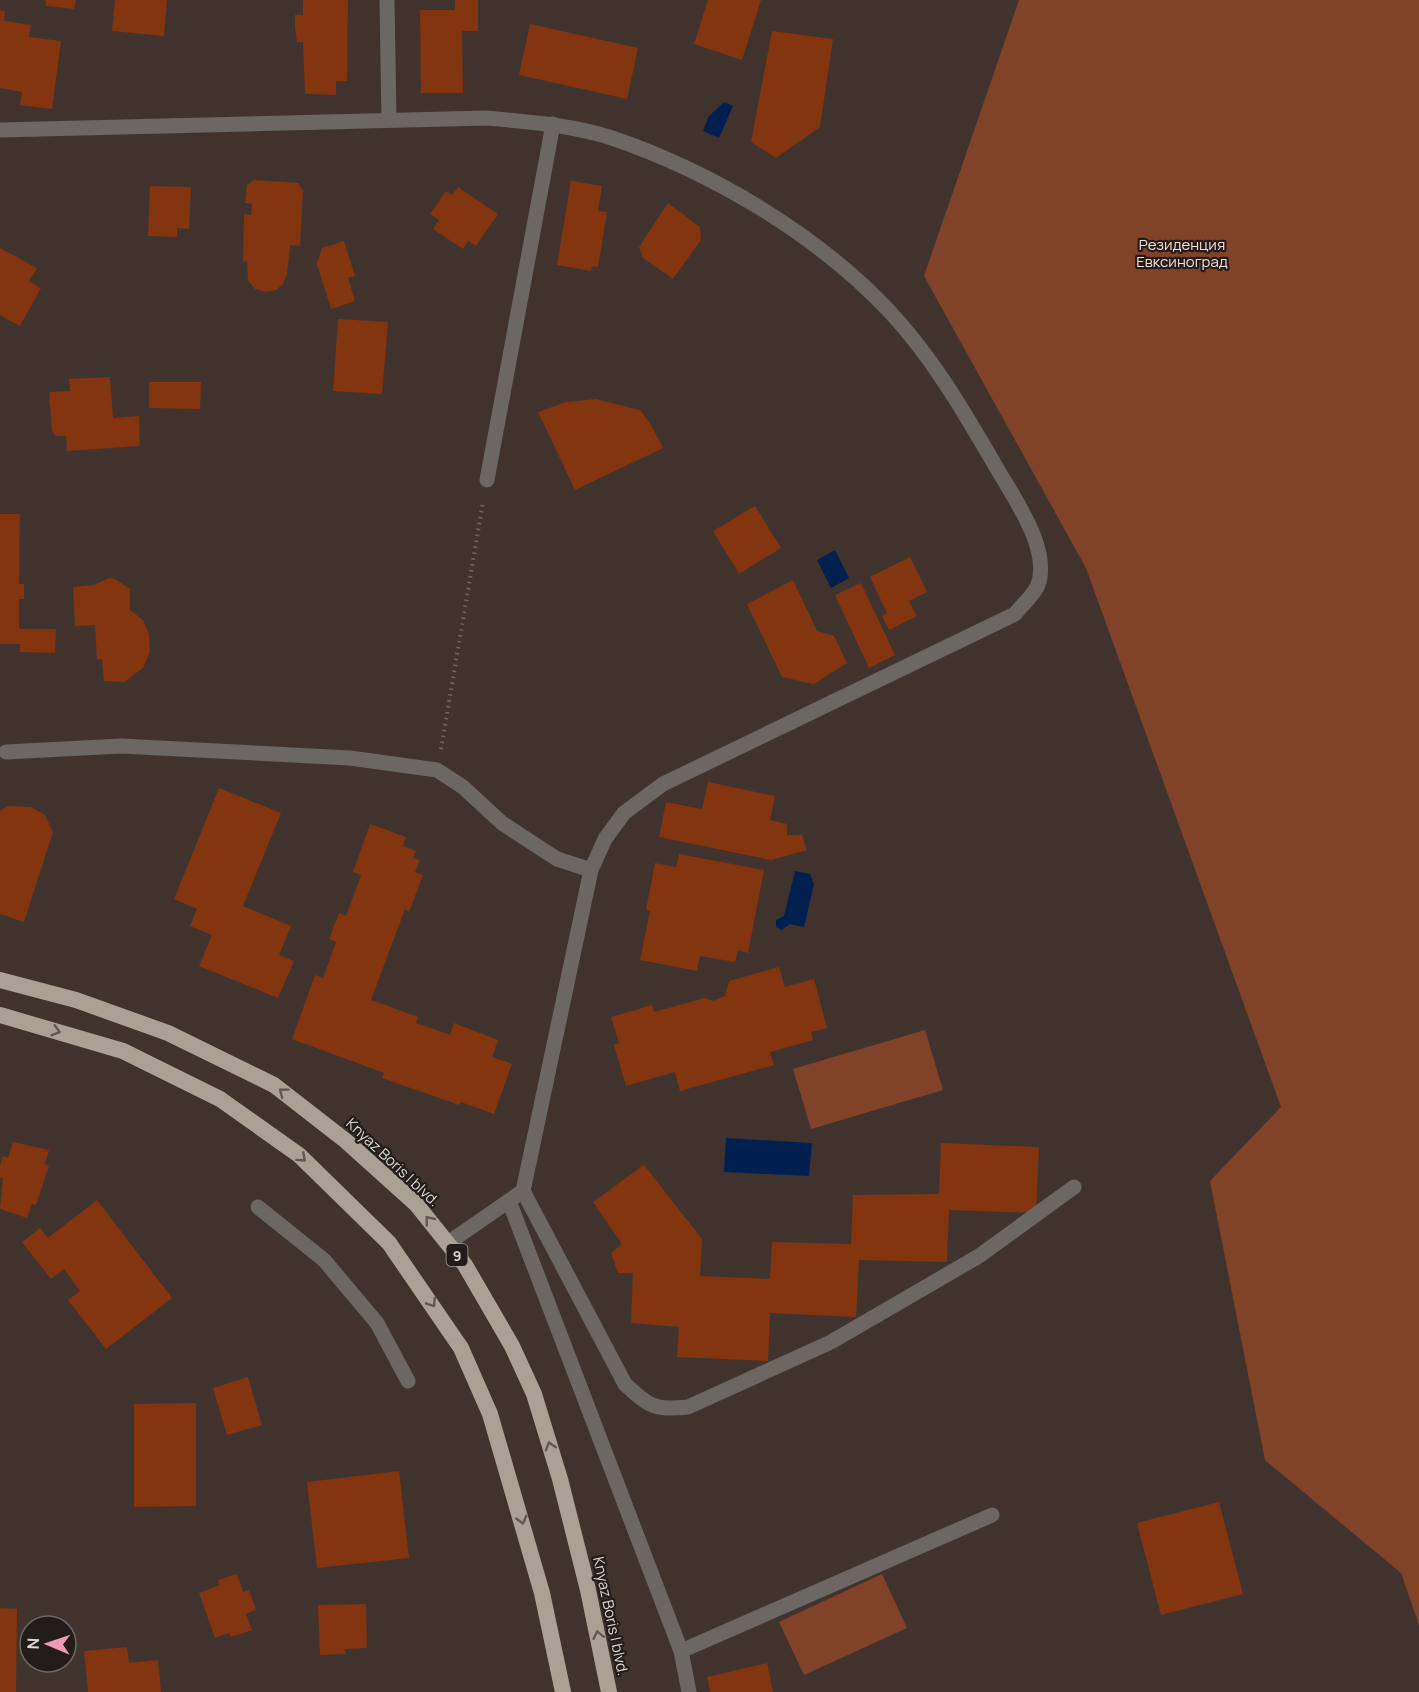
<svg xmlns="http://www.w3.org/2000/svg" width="1419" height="1692" viewBox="0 0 1419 1692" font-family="Manrope,sans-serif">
	<rect width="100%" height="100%" fill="#40332e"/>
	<path fill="#814327" d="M1019 0H1419V1625L1401 1573 1265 1460 1210 1181 1281 1107 1086 568 924 276Z
		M925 1030 943 1090 811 1129 793 1069Z
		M882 1574 907 1628 804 1675 779 1622Z"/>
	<path fill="#00214f" d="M724 102 733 106 719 138 703 131 709 116Z
		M835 550 849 578 831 588 817 560Z
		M795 871 810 874 814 884 804 927 790 924 782 930 776 927V920L784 916Z
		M726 1138 812 1143 809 1176 724 1172Z"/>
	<path fill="#82350e" d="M46 0H76L74 9 46 6Z
		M115 0H167L164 36 112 31Z
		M303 0H348L347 81H336V95L305 94 303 42H297L295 28V15H303Z
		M455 0H478V31H462L463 93H421L420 10H455Z
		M708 0H761L742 60 694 44Z
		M0 10 5 11 4 21 31 25 29 37 61 41 52 109 20 105 22 92 0 88Z
		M530 24 638 48 627 99 519 75Z
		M772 31 833 39 820 127 776 158 751 142Z
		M254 180 298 183 303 191 300 246 290 245 287 274 283 284 276 290 266 292 255 289 248 280 247 262 243 261 244 214 251 215 252 204 245 203 247 185Z
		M571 181 602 186 598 211 607 212 598 267 592 266 591 271 557 265Z
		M150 186 191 187 189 229 177 228V237L148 236Z
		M458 187 498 214 476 246 468 241 463 249 433 229 439 220 430 214 446 191 452 195Z
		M668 203 700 227 701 240 673 279 643 258 639 247Z
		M344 241 355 276 348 278 355 301 331 309 317 264 322 248Z
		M0 248 37 268 29 281 41 288 20 326 0 315Z
		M338 319 388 322 382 394 333 391Z
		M110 377 113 418 139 416 140 446 67 451 66 436H56L52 431 49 392 70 391 69 379Z
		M149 382H201L200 409 149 408Z
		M596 399 640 410 651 425 663 448 575 490 538 412 566 402Z
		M755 506 781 548 739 574 713 531Z
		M0 514H20L19 584H24V599H19V629H56L55 653 20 652V644H0Z
		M910 557 927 592 909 601 917 616 889 630 882 616 887 613 870 577Z
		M109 578 115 579 130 589V610L143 620 149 634 150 652 143 668 124 682 104 681 102 659 97 660 95 625 75 626 73 587 94 585Z
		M793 580 817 631 834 636 847 663 814 684 782 677 747 604Z
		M861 583 895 655 869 668 835 595Z
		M708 782 775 796 770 820 787 824V835H802L807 850 771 860 659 837 666 802 702 809Z
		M219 788 281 813 243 906 291 926 279 955 294 961 278 998 199 966 212 935 190 926 197 909 174 899Z
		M8 806 31 807 45 815 53 832 24 922 0 914V811Z
		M370 824 406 837 403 846 416 851 413 858 420 860 415 872 423 875 409 912 405 909 371 1000 418 1017 416 1023 450 1035 454 1023 498 1040 492 1057 512 1064 494 1114 461 1102 459 1105 382 1078 384 1073 292 1039 315 975 323 978 336 942 329 939 339 913 346 916 361 875 353 872Z
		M679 854 764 870 748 953 738 950 735 962 700 956 697 971 640 960 650 911 646 910 655 863 676 867Z
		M779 967 785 987 814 979 827 1028 811 1032 813 1040 770 1052 774 1065 680 1091 675 1072 626 1086 614 1045 619 1043 611 1017 652 1005 654 1012 705 998 713 1001 725 996 729 981Z
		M13 1142 49 1150 45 1164 49 1166 36 1205 32 1204 27 1218 0 1209 3 1178 0 1177V1166L3 1156 8 1158Z
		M941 1143 1039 1147 1036 1213 949 1210 947 1262 859 1260 856 1317 770 1313 768 1361 677 1357 679 1327 631 1323 633 1273H618L611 1253 622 1244 593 1202 644 1165 702 1239 700 1276 770 1279 772 1242 851 1244 853 1195 939 1194Z
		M97 1200 172 1298 106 1349 68 1300 80 1291 64 1269 51 1279 22 1242 40 1228 48 1238Z
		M248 1377 262 1425 227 1435 213 1388Z
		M196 1403V1506L134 1507V1404Z
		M399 1471 409 1558 317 1568 307 1482Z
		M1219 1502 1243 1594 1161 1615 1137 1523Z
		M237 1574 243 1592 249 1590 256 1610 246 1614 252 1630 231 1637 229 1633 215 1638 199 1593 220 1585 218 1580Z
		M366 1604 367 1648 344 1649 346 1654 320 1655 318 1605Z
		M0 1608 17 1609 16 1692H0Z
		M127 1647 129 1663 158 1660 161 1692H88L84 1651Z
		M767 1663 773 1692H710L707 1677Z"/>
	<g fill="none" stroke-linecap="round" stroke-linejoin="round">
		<path stroke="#716661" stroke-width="4" stroke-dasharray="1.5 4.5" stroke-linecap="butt" d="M441 749 483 502"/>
		<path stroke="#6c6763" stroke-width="15" d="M487 480 553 124
			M523 1191 625 1384C648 1406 655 1411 688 1407L831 1342 979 1256 1074 1187
			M509 1201 681 1651 689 1692
			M258 1207 324 1260 377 1323 408 1381
			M681 1651 992 1515"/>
		<path stroke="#6c6763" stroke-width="15" d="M387 0 389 120
			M0 130 487 118C529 122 572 125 612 138 712 172 818 235 890 312 933 358 964 412 995 465 1013 497 1051 548 1038 585 1034 595 1021 606 1015 614L663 784 624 813 605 839 591 870 523 1191 448 1243
			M6 752 121 746 350 758 437 770 463 787 502 823 557 859 591 870"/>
		<path stroke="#aba096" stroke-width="16" d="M0 980 76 1000 168 1033 274 1085 346 1141 416 1204 465 1265 512 1346 534 1394 560 1479 588 1590 609 1692
			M0 1015 123 1051 220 1099 299 1155 389 1243 461 1348 490 1414 542 1593 563 1692"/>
	</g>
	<defs><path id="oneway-chevron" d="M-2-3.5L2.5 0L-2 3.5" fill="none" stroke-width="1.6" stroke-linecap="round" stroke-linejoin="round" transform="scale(1.5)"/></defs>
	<g stroke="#605852">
		<use href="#oneway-chevron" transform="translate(56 1031) rotate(16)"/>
		<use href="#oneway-chevron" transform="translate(283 1092) rotate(-143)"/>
		<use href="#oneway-chevron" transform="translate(302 1158) rotate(42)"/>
		<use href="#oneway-chevron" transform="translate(429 1220) rotate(-129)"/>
		<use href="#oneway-chevron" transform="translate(432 1303) rotate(57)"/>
		<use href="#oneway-chevron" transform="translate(550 1446) rotate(-107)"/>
		<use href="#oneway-chevron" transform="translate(522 1520) rotate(75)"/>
		<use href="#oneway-chevron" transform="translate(598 1635) rotate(-102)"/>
	</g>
	<g text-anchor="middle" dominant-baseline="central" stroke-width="4.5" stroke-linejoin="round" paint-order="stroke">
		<rect fill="#221d1a" stroke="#a69f9c" stroke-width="1.5" x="446.5" y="1244" width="21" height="22" rx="4.5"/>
		<g font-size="14" font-weight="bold" fill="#dfd7d4">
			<text x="457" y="1255">9</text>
		</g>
		<g font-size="15" fill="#f5ded4" stroke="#221d1a">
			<text x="1182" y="244">Резиденция<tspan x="1182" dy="17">Евксиноград</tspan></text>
		</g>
		<g font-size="15" fill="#dfd7d4" stroke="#221d1a">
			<text transform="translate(393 1162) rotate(43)">Knyaz Boris I blvd.</text>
			<text transform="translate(611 1616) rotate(78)">Knyaz Boris I blvd.</text>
		</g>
	</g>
	<g transform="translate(48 1644) rotate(272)"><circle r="28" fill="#221d1a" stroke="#6e6764" stroke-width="1.5"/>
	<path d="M0-4.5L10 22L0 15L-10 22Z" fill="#ef9ab8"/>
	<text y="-9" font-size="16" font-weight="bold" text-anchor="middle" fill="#dfd7d4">N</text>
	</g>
</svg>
